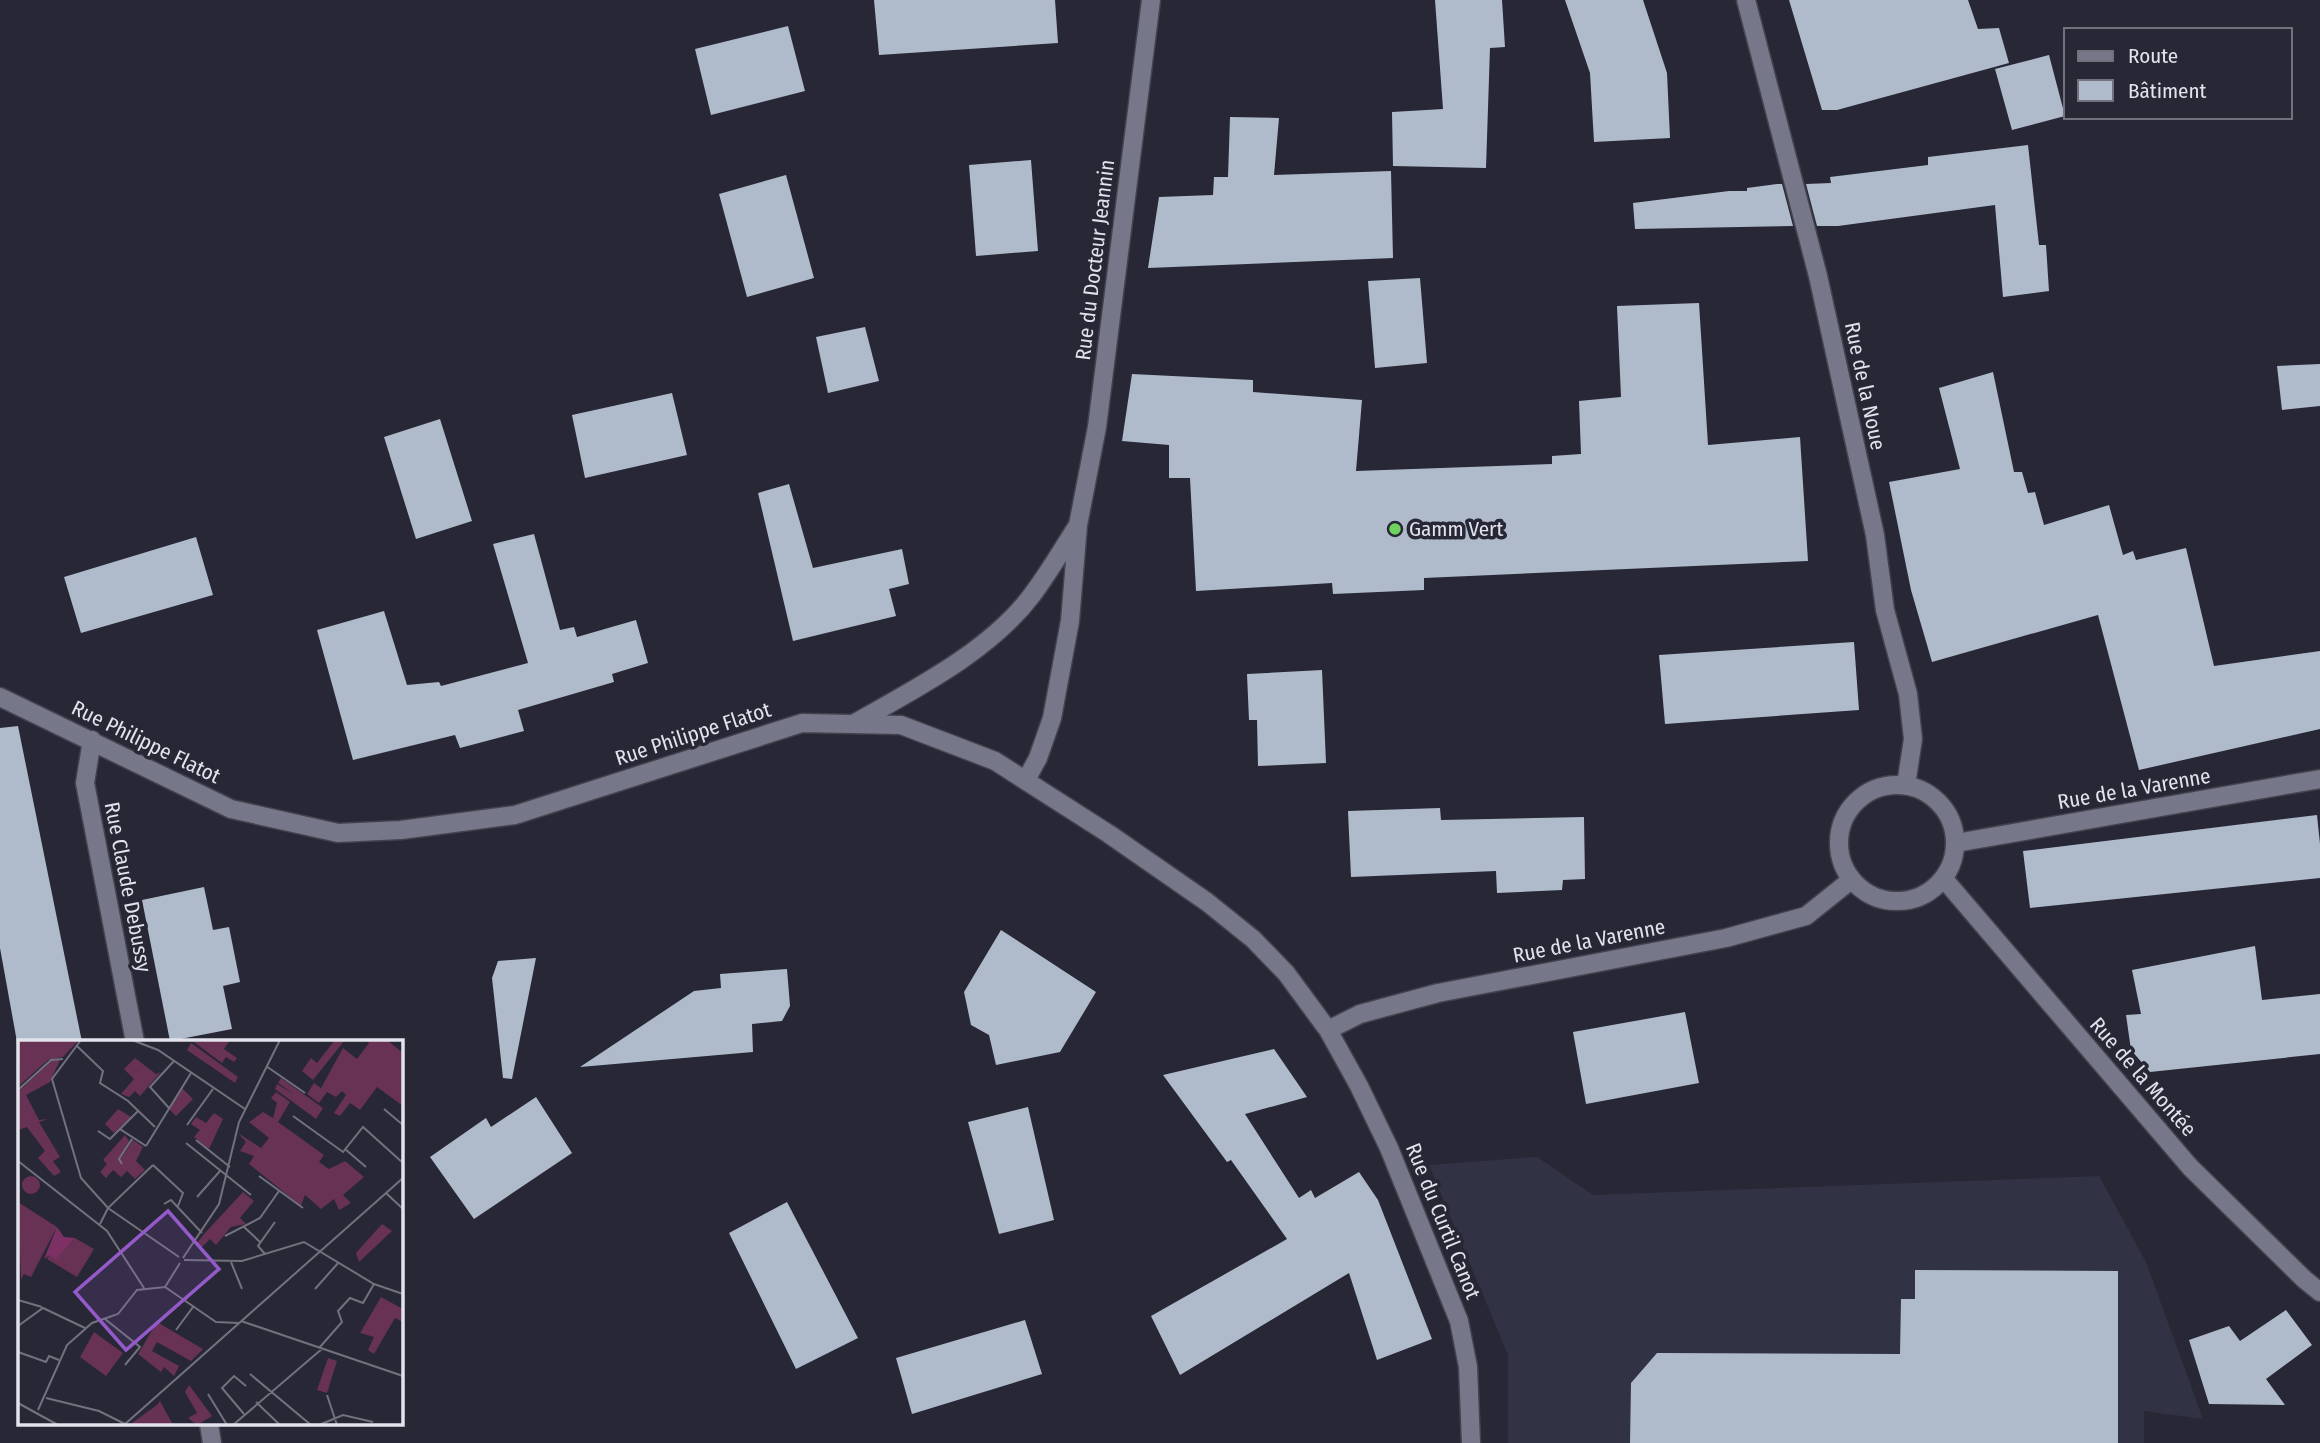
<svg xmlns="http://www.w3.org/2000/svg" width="2320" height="1443" viewBox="0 0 2320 1443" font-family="'Fira Sans Condensed',sans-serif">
	<rect width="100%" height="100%" fill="#272736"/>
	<path fill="#323245" d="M1537 1157 1593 1195 2099 1176 2146 1262 2203 1419 2144 1411V1443H1508V1355L1429 1165Z"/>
	<path fill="#afbbcb" d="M874 0H1055L1058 43 879 55Z
		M1435 0H1502L1505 47 1490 48 1486 168 1393 166 1392 112 1443 109Z
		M1565 0H1643L1667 73 1670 138 1594 142 1590 73Z
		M1789 0H1968L1978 29 1999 28 2009 63 1837 110H1822Z
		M788 26 805 91 711 115 695 49Z
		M2049 55 2065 116 2012 130 1995 69Z
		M1230 117 1279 118 1274 175 1391 171 1393 258 1148 268 1159 197 1213 195 1214 177H1228Z
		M2028 145 2039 245H2046L2049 291 2003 297 1995 205 1838 226H1817L1806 184 1831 183 1830 177 1928 165V157Z
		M1031 160 1038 251 976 256 969 165Z
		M786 175 814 278 747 297 719 194Z
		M1777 184H1782L1793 226 1635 229 1633 203 1729 191H1747V188Z
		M1420 278 1427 363 1375 368 1368 281Z
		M1699 303 1708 445 1800 437 1808 561 1424 578V590L1333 594 1332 583 1196 591 1190 478H1169V445L1122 441 1132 374 1253 380V392L1362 400 1356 471 1552 464V456L1581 454 1579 401 1621 397 1617 306Z
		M865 327 879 381 828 393 816 337Z
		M2320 364V406L2282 410 2277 366Z
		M1993 372 2014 472H2022L2028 493 2035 492 2044 525 2109 505 2123 555 2133 551 2136 560 2186 548 2214 666 2320 651V729L2139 770 2098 615 1932 662 1911 590 1889 482 1960 469 1939 388Z
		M672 393 687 455 585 478 572 415Z
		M440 419 472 521 416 539 384 437Z
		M789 484 813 568 902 549 909 584 889 589 896 616 793 641 758 493Z
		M534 534 560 630 574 627 577 637 636 620 648 663 612 674 614 682 518 710 524 731 460 748 455 735 353 760 317 630 384 611 407 685 439 682 441 686 528 663 493 544Z
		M196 537 213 595 81 633 64 577Z
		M1854 642 1859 710 1665 724 1659 655Z
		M1322 670 1326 763 1258 766 1257 720H1249L1247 674Z
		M18 726 49 879 82 1042H17L0 948V728Z
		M1440 808 1441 820 1584 817 1585 879 1563 880 1562 890 1497 893 1496 871 1351 877 1348 811Z
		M2317 815 2320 844V878L2030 908 2023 851Z
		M204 887 213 930 229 927 240 982 223 986 232 1029 170 1041 142 900Z
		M1001 930 1096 992 1060 1052 996 1065 989 1035 971 1025 964 992Z
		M2255 946 2262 1000 2320 994V1054L2150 1072 2131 1050 2126 1015 2141 1014 2132 970Z
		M536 958 512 1079 503 1078 492 978 498 961Z
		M787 969 790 1006 782 1021 752 1024 753 1052 580 1067 694 991 721 988 720 974Z
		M1685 1012 1699 1083 1586 1104 1573 1032Z
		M1274 1049 1307 1097 1245 1114 1299 1198 1311 1190 1315 1198 1359 1172 1378 1200 1432 1339 1377 1360 1349 1273 1180 1375 1151 1316 1287 1239 1231 1160 1227 1162 1163 1075Z
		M536 1097 572 1153 474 1219 430 1157 486 1118 491 1127Z
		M1028 1107 1054 1220 999 1234 968 1122Z
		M787 1202 858 1338 796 1369 729 1233Z
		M1915 1270 2118 1271V1443H1630L1631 1383 1657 1353 1900 1354 1901 1299H1915Z
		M2286 1310 2312 1345 2266 1379 2285 1405 2209 1404 2189 1340 2229 1326 2240 1341Z
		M1025 1320 1042 1374 912 1414 896 1358Z"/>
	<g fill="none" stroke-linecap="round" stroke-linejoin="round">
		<defs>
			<path id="street" d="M1746 0 1818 276 1875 535 1885 610 1908 694 1913 739 1906 785
				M0 697 231 809 338 833 401 830 515 815 802 723 901 725 995 761 1109 834 1207 902 1253 939 1286 973 1328 1030 1359 1086 1389 1148 1459 1321 1468 1367 1471 1443
				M855 723C915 689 990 651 1032 595 1048 574 1062 550 1076 528
				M92 740 85 783 135 1042
				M1026 780 1038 758 1052 718 1070 621 1078 525 1097 427 1151 0
				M1839 843a58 58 0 1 1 116 0a58 58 0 1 1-116 0Z
				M1956 843 2320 779
				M1944 879 2190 1167 2304 1279 2320 1292
				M1328 1030 1360 1014 1438 993 1726 938 1806 916 1851 880
				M209 1424 212 1443"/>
		</defs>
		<use href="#street" stroke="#42434f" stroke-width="21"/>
		<use href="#street" stroke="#767788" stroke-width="18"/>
	</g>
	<circle fill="#6fd35f" stroke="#272736" stroke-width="2.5" cx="1395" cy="529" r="7"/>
	<g text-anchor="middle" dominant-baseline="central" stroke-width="7" stroke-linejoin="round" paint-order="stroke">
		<g font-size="21" fill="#e2e3ec" stroke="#272736">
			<text transform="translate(1095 260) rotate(-83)">Rue du Docteur Jeannin</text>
			<text transform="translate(1865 386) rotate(78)">Rue de la Noue</text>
			<text transform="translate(693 734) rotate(-18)">Rue Philippe Flatot</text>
			<text transform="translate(146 742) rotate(26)">Rue Philippe Flatot</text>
			<text transform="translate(2134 789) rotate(-10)">Rue de la Varenne</text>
			<text transform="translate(128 887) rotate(79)">Rue Claude Debussy</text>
			<text transform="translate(1589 941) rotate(-11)">Rue de la Varenne</text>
			<text transform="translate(2143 1077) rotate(49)">Rue de la Montée</text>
			<text transform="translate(1443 1221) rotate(68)">Rue du Curtil Canot</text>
		</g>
		<g font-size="21" fill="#e2e3ec" stroke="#272736" text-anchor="start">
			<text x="1409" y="529">Gamm Vert</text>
		</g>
	</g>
	<g transform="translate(18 1040)">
		<rect width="385" height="385" fill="#272736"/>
		<path d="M0 0H61L45 17 30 20 2 45ZM212 0 206 9 219 18 216 22 208 17 204 23 176 2ZM317 0H327L295 40 284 31 293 18 299 23ZM348 0H369L385 13V66L359 47 342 70 332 63 322 76 316 73 328 55 324 51 318 57 309 52 301 63 289 54 296 43 303 48 325 8 339 19 351 3ZM173 3 220 37 217 43 169 10ZM117 18 138 34 143 32 122 56 117 51 111 57 103 54 116 39 106 29ZM34 20H42L32 42 8 55 21 80 30 79 21 82 42 117 35 121 43 132 36 136 20 118 27 111 9 87 0 90V52ZM263 38 305 68 298 79 257 49 259 44 276 54 260 43ZM164 48 175 59 158 76 151 69ZM258 52 272 62 260 82 306 115 301 122 311 129 327 121 346 137 325 155 333 163 321 170 316 159 303 169 287 155 283 166 231 124 236 116 222 111 228 102 220 93 243 108 251 98 231 82 245 72 255 78 259 63 253 58ZM100 69 113 77 96 93 87 84ZM196 73 205 79 191 109 176 97 182 90 173 84 178 77 188 83ZM107 95 111 101 102 120 115 100 125 107 118 121 127 130 117 139 109 131 103 137 95 130 88 138 82 132 89 124 85 120ZM4 145a9 9 0 1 1 18 0a9 9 0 1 1-18 0ZM225 152 236 161 222 178 228 184 213 187 198 205 192 199 184 207 179 203 186 194ZM0 162 39 187 13 237 6 234 3 239ZM364 184 374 191 341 222 338 213ZM57 198 76 209 59 237 29 219 32 214 37 219ZM363 257 385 269V282L377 278 356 314 350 310 356 297 342 293ZM139 282 185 309 173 321 139 302 134 311 161 326 156 336 146 327 143 332 120 314ZM76 292 105 313 88 336 62 317ZM310 318 319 321 309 353 299 350ZM171 345 194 376 179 385 170 378 179 373 167 352ZM142 361 155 385H111L139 365Z" fill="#673254"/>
		<path d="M39 187 46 197 57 198 37 220 32 215 26 219Z" fill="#7c3063"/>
		<path fill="none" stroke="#72727f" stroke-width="2" d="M63 0 34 39 63 138 90 168 161 217M114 0 140 10 227 69M58 5 85 31 82 43 110 61 137 87M248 26 287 53M0 50 33 20 45 19M151 68 132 47 156 21M366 69 385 85M121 70 102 89 128 106M275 76 325 112 345 87 385 123M169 85 195 49M80 91 92 99 102 89M178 100 212 127M168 103 233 155M128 106 173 33M327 109 348 127M0 121 89 191 126 248M104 124 101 119 114 99M135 125 165 153 160 166M241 136 285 168M368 153 385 169M179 157 202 131M146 164 153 160 184 193M82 184 90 168 135 125M225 186 242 202M207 196 242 178 261 151M247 214 240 206 257 182M165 218 201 164 221 82 262 0M166 220 224 221 286 202 356 244 385 254M213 222 224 249M147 247 162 223M297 249 321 222M0 260 24 267M87 279 122 307 107 325M223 281 385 336M0 286 25 268 67 288M158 290 175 267M302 307 324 282 320 271 332 258 345 263 356 244M0 312 28 322 31 316 41 320M232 334 293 385M190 354 209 385M309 355 319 385M28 358 81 371 107 384M238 362 262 385M0 363 40 385M20 370 49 305 74 283 100 274 119 250 147 247 198 282 221 283M226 374 204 348 216 336 228 346M106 385 385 138M215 385 305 308M301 385 325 375 355 382"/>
		<path fill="#955aca" fill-opacity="0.15" stroke="#955aca" stroke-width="3.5" d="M150 171 201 229 108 310 57 252Z"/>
		<rect width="385" height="385" fill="none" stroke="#e2e3ec" stroke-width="3.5"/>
	</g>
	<rect x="2064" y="28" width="228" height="91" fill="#272736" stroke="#72727f" stroke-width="2"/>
	<rect x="2078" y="51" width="35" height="10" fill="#767788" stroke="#72727f" stroke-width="2"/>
	<text x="2128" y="63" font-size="21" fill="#e2e3ec">Route</text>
	<rect x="2078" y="80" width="35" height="21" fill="#afbbcb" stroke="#72727f" stroke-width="2"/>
	<text x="2128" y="98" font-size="21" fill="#e2e3ec">Bâtiment</text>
</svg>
